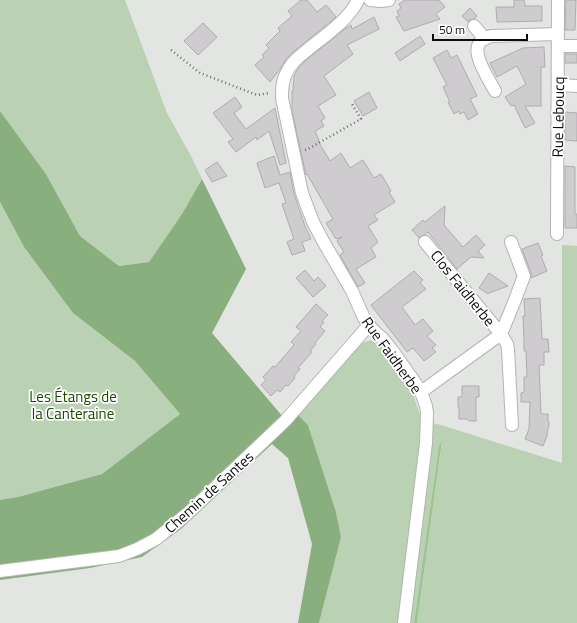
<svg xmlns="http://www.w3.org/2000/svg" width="577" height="623" viewBox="0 0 577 623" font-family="'Titillium Web',sans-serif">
	<rect width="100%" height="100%" fill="#e2e5e1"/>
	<path fill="#bad1b3" d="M0 0H125L167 113 191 156 202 179 182 214 149 262 119 266 80 236 46 174 0 111Z
		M0 202 24 247 73 313 135 361 180 414 102 474 18 497 0 500Z
		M562 245 577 246V623H417L442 442 439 445 414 623H319L341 537 336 512 308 425 298 415 359 344 371 340 382 349 397 366 410 386 422 421 441 425 562 463Z"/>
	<path fill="#8aaf7e" d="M0 111 46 174 80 236 119 266 149 262 182 214 202 179 246 269 212 333 289 424 298 415 308 425 336 512 341 537 319 623H298L312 544 288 458 272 444 181 529 142 557 90 568 0 580V500L18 497 102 474 180 414 135 361 73 313 24 247 0 202Z"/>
	<path fill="#9ec492" d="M442 441 417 623H414L439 445Z"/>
	<path fill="#cfccd0" stroke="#afacb0" d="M301 0H307L317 12 326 5 336 17 292 53 286 59 280 69 270 82 255 65 264 57 262 55 269 48 266 45 280 31 278 28 292 16 288 11Z
		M405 0H439L445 7 436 14 440 19 404 31 396 17 399 16 397 11 401 8 399 4Z
		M514 0H524L525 6H542V21L497 22 496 7H514Z
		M566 0H576L575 30H565Z
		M470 8 477 16 474 19 469 20 468 22 462 16Z
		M374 17 379 29 347 45 353 54 324 76 336 95 318 106 325 118 321 121 324 126 315 131 319 140 318 141 330 161 341 153 350 168 363 160 374 178 381 174 391 191 389 192 395 202 374 215 378 220 368 226 378 242 371 248 376 257 356 269 365 283 358 287 340 255 344 252 337 241 342 237 336 239 326 223 333 219 307 174 306 175 292 111V91H293L294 76 298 69 305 61 345 29 351 25 352 29Z
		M203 23 217 37 198 55 184 41Z
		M420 36 425 44 400 61 395 53Z
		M544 47 545 67H541V106H525L535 123 525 128 514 105 511 106 505 97 526 84 517 66 497 77 490 63 523 48Z
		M447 50 451 58 457 55 477 96 470 99 478 114 468 120 464 112 460 114 459 111 454 114 448 102H450L443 87 447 85 433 58Z
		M565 54H577V63H565Z
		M369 92 377 108 363 116 354 101Z
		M235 97 242 107 234 113 246 129 275 108 286 163 280 165 269 131 257 140 256 137 236 152 228 142 233 139 213 113Z
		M565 112 577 113V141L565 140Z
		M274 156 280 175 290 172 294 194 305 226 311 239 302 242 305 251 292 255 287 242 294 239 282 204 286 203 279 183 265 188 257 163Z
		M217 162 227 176 212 182 205 170Z
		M565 166 575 167V214H577V228H565Z
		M445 206 444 225 463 247 476 235 485 245 478 251 484 258 471 257 457 269 428 232 425 235 421 236 419 238 412 230 423 220 425 222Z
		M538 243 543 255 541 256 547 271 531 278V273L522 249Z
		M305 270 314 281 318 277 326 286 313 297 296 278Z
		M414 271 423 280 420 283 426 289 402 307 415 325 423 319 433 331 427 336 436 345 432 348 436 352 424 361 413 348 407 352 371 305Z
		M489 273 508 286 489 293 488 294 479 288Z
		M540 298 542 339H548L549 352H544V365H539L541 414H548V421L549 422V427L548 428 547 436 543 446 525 439 529 429 530 402H521V393L524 392V377H527L526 351H524V340L523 316H525L524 299Z
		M316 304 328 315 322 321 324 322 320 327 325 331 315 343 316 344 310 351 312 352 298 368 300 369 294 376 295 378 288 386 286 385 280 392 277 390 271 396 261 385 266 380 263 377 273 366 275 367 294 345 291 342 301 331 296 327Z
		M462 386H479V397H476V421H469L467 419H459V407H458V397H462Z"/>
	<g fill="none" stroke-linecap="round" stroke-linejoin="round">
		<defs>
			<path id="minor" d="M358 0C349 20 323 37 306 51 298 57 290 64 286 74 282 81 282 89 282 98L302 193 313 222 323 241 352 291 364 318 373 330 383 339 392 350 416 384 421 392 426 406 427 413 426 443 404 623
				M370 0 381 1 389 0
				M474 26 485 39
				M559 46H577
				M558 85 577 86
				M495 91C488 77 461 41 492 36L558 34
				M557 234 558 0
				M425 242 501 334 507 344 508 349 512 425
				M421 392 501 334 513 305 524 276 511 242
				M0 571 119 556 137 549 156 539 187 514 285 421 369 325"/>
		</defs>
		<use href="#minor" stroke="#b2b5b1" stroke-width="14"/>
		<path stroke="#6f716f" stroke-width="2.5" stroke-dasharray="1 3" stroke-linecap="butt" d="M171 50 200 73 257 95 270 93
			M305 150 308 149 361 119 352 104"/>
		<use href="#minor" stroke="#fff" stroke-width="12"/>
	</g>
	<g text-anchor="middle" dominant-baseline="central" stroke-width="3.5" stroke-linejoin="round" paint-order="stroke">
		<g font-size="15" fill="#0b0c0b" stroke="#fff">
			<text transform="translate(558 117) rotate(-89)">Rue Leboucq</text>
			<text transform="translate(463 288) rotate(51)">Clos Faidherbe</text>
			<text transform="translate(392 355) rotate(54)">Rue Faidherbe</text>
			<text transform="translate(209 492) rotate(-42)">Chemin de Santes</text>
		</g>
		<g font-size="15" fill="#1a4a02" stroke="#fff">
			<text x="73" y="396">Les Étangs de<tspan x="73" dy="17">la Canteraine</tspan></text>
		</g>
	</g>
	<path d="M433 34v6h94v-6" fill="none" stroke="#0b0c0b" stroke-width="2"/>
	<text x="439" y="34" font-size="12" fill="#0b0c0b" stroke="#ffffff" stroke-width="3" paint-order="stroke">50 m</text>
</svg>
